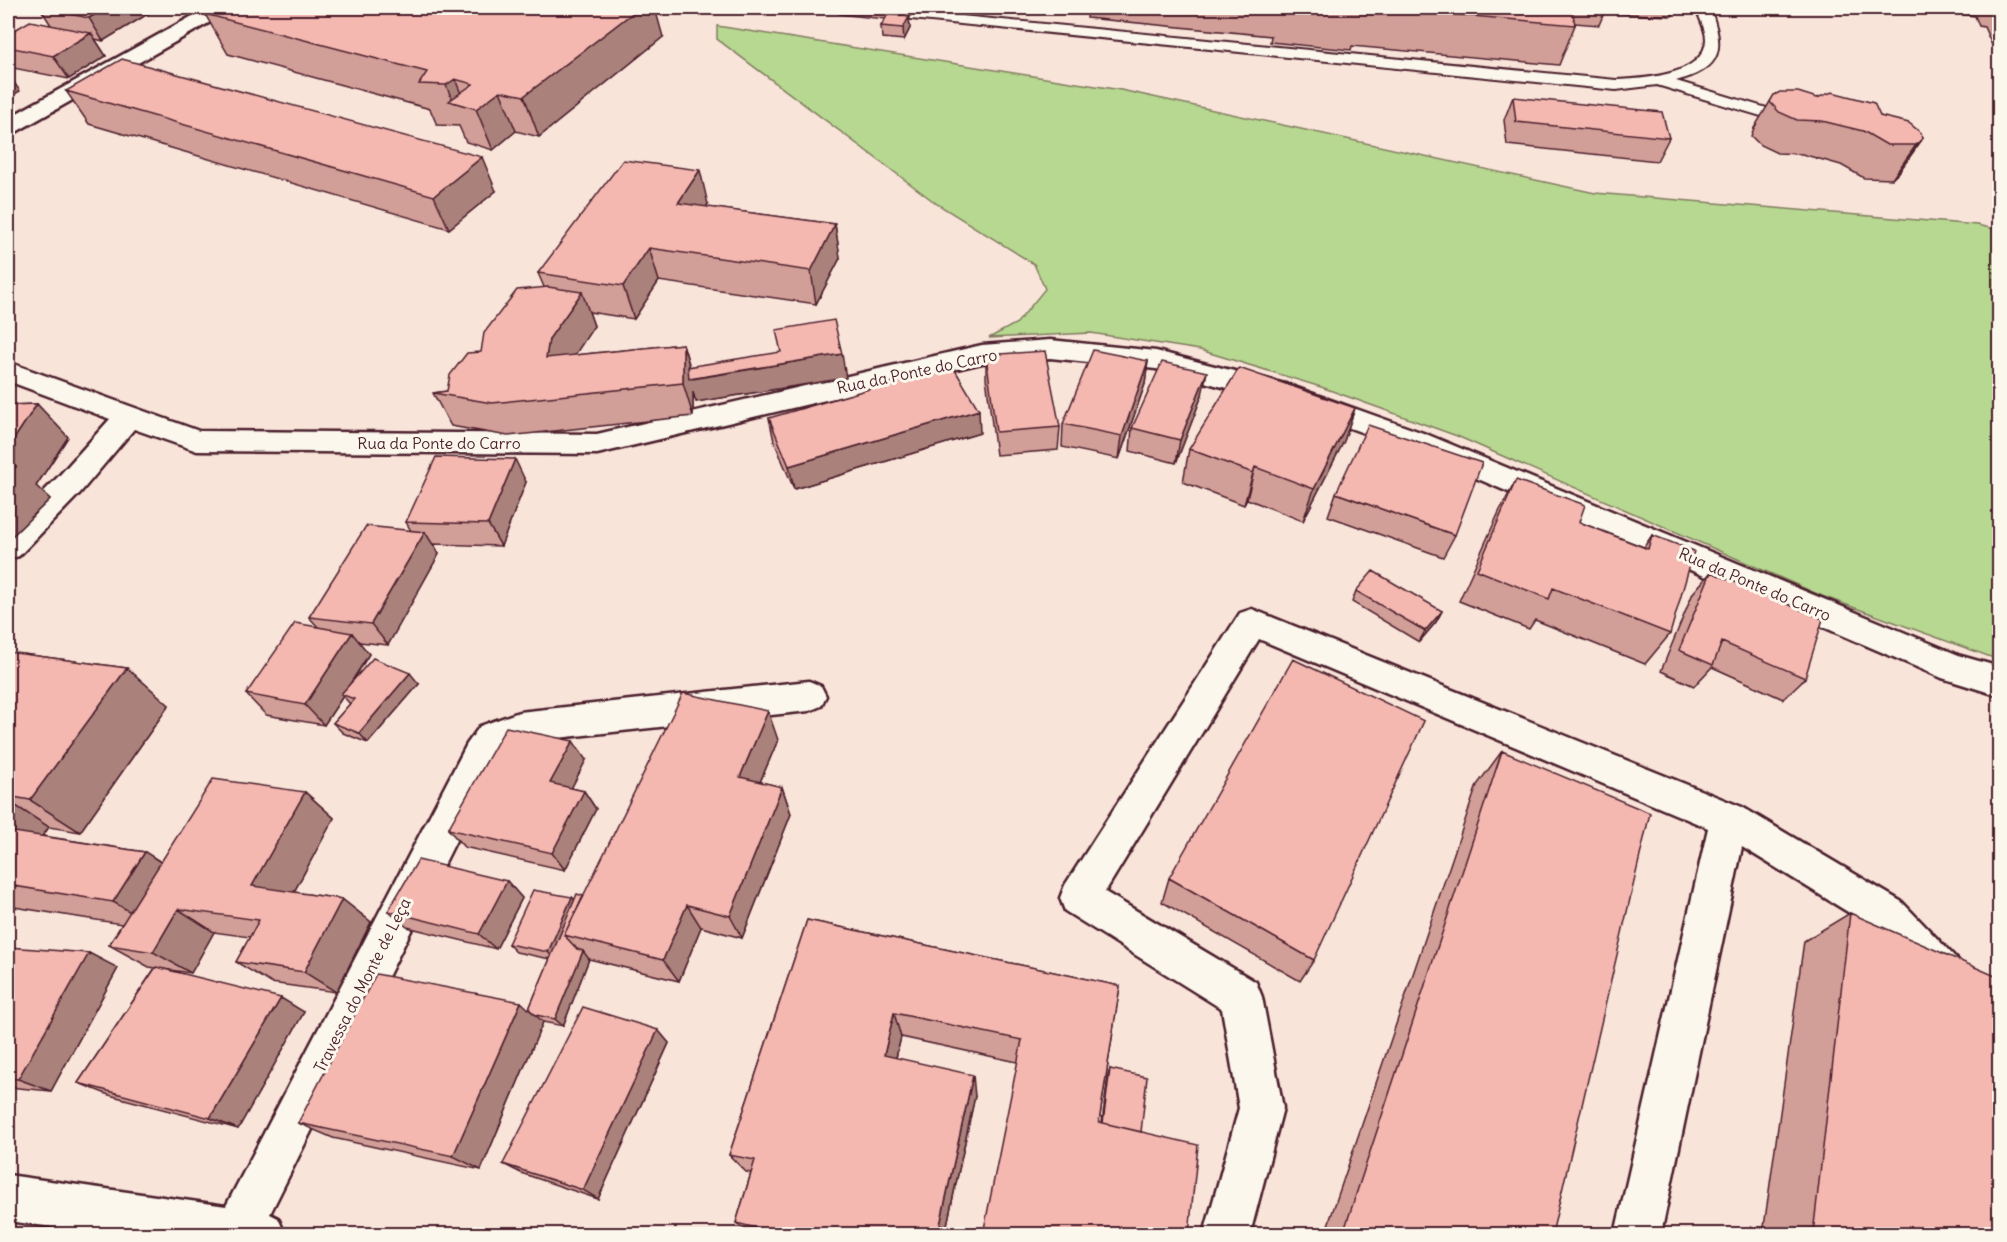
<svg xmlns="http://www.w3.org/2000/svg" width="2007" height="1242" viewBox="0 0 2007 1242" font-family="Delius,sans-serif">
	<rect width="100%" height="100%" fill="#f9e4da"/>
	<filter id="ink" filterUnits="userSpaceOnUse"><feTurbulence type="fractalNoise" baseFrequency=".0167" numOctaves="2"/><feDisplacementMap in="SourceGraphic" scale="12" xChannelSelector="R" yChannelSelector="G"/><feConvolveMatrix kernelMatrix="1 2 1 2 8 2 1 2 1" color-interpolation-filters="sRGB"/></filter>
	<g filter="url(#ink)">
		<path fill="#b7d891" stroke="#807c5e" stroke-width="1.5" d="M717 26 1121 90 1595 193 1977 225 1999 230V660L1822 596 1457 436 1321 387 1200 350 1091 333 989 338 1017 323 1045 289 1034 264 937 204 717 39Z"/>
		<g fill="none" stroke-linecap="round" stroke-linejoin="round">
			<defs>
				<path id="lane" d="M1696 8H1710C1725 49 1723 69 1676 81L1800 118 1802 121 1800 124H1788L1657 85 1616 90 911 19 904 15 911 11 1616 80C1642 79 1705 76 1706 39 1706 29 1699 18 1696 8Z"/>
				<path id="street" d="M1050 340 1156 351 1289 385 1426 434 1961 656 2000 667V696L1942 678 1406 448 1271 400 1156 369 1050 358 982 363 597 454 197 451 134 429 80 493 19 556 8 559V528L58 477 110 419 8 381V362L199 431 597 434 982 345Z
					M1252 609 1742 807 1902 902 2000 1004V1056L1985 1050 1874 928 1742 847 1661 1234H1615L1708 828 1259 639 1105 892 1256 982 1262 997 1283 1108 1250 1234H1204L1239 1108 1222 1009 1065 911 1060 898 1065 885 1240 613Z
					M809 681 821 686 826 696 821 706 809 711 520 742 506 748 493 766 270 1214 278 1218 285 1234H104L8 1221V1175L226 1206 467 744 480 726 519 712Z"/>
				<path id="secondary" d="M207 8H231L228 12 16 132 8 134V118Z"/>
			</defs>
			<use href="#lane" stroke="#4a1f2b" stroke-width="4"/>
			<use href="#street" stroke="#4a1f2b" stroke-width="5"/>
			<use href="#secondary" stroke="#4a1f2b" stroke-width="5"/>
			<use href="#lane" fill="#fbf7ec" fill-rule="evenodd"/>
			<use href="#street" fill="#fbf7ec" fill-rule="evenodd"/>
			<use href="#secondary" fill="#fbf7ec" fill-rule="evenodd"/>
		</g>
		<path fill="#d29e98" stroke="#4a1f2b" stroke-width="1.5" d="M40 8H155L156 9 103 41 95 39 106 56 69 79 8 67V34L51 25Z
			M838 8H915L909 19 910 28 904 40 882 38 881 26 885 19 839 14Z
			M1088 8H1676L1672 16 1604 13 1599 25 1575 23V25L1559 65 1352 46 1351 50 1270 42 1271 36 1087 18Z
			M1922 8H2000V46L1992 45 1984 27 1979 26 1975 16 1922 9Z
			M205 14 663 37 539 137 516 131 493 150 466 142 459 126 437 125 430 109 228 54Z
			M66 91 496 191 449 229 89 124Z
			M1774 95 1817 98 1880 116 1923 138 1899 172 1892 179 1864 178 1841 165 1802 154 1777 153 1760 145 1751 136 1754 128Z
			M1513 97 1669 138 1657 161 1507 145 1504 120Z
			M708 204 706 207 835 224 840 258 816 304 659 281 634 319 589 312 594 326 574 355 683 344 690 367 846 378 696 402 693 392V416L508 436 451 426 433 393 447 391 481 352 544 287 538 273Z
			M986 355 1060 427 1058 450 996 455 986 378Z
			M1148 361 1145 384 1119 459 1062 447 1063 424Z
			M1202 395 1176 463 1130 451 1132 428Z
			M37 404 68 437 36 486 50 499 8 540V405Z
			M1355 408 1344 441 1303 521 1247 499 1244 505 1183 482 1189 449Z
			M769 418 980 433 794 489 774 441Z
			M1516 480 1579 522 1644 547 1652 535 1670 634 1645 664 1535 620 1529 629 1459 601 1499 512Z
			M526 482 501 546 433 544 439 554 388 645 359 642 369 654 352 682 419 684 368 743 343 733 333 723 350 704 343 696 324 725 266 715 246 694 318 627 309 617 411 531 406 522Z
			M1336 493 1455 535 1443 557 1328 516Z
			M1711 572 1805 678 1783 699 1712 667 1694 686 1661 671 1693 593Z
			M1356 591 1442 611 1436 622 1419 642 1352 602Z
			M8 652 127 668 169 705 80 832 49 827 43 836 145 852 161 862 305 792 334 818 294 892 342 899 371 922 336 992 271 983 236 962 250 937 214 932 191 973 163 969 304 1012 238 1129 109 1095 78 1083 155 968 149 967 109 945 122 924 8 906Z
			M778 740 760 782 782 787 791 814 742 938 701 927 679 981 589 959 563 1026 543 1022 481 1170 333 1138 298 1123 529 1009 550 959 516 952 508 944 572 897 575 900 584 896Z
			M1502 751 1552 1234H1325L1477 785Z
			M586 760 571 788 584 791 596 809 565 870 464 847 448 829Z
			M1169 878 1314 960 1300 981 1162 902Z
			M507 881 522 898 496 949 407 927 388 911Z
			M1850 913 2000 1234H1763L1804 941Z
			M807 920 1120 986 1099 1122 1102 1123 1108 1075 1110 1069 1189 1234 1017 1062 901 1037 896 1058 975 1096 945 1234H751L736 1223 751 1173 746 1172 729 1155Z
			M8 947 118 968 51 1091 8 1087Z
			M658 1030 669 1043 598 1199 521 1173 503 1164Z"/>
		<path fill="#ab817c" stroke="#4a1f2b" stroke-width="1.5" d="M106 8H155L156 9 103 41 89 18Z
			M639 8H655L663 37 539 137 524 96Z
			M907 8H915L909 19 910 28 904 40 903 28 907 19Z
			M91 33 106 56 69 79 53 56Z
			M8 74 20 91 8 98Z
			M455 79 466 106 453 102 446 85Z
			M500 91 516 131 493 150 476 109Z
			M1923 138 1899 172 1892 179 1916 145Z
			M482 157 496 191 449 229 434 196Z
			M700 170 708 204 687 237 678 203Z
			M835 224 840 258 816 304 811 271Z
			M649 248 659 281 634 319 623 286Z
			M582 292 594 326 563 373 546 358 549 339Z
			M683 344 693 379 842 354 846 378 696 402 693 392V416L683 383Z
			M1148 361 1145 384 1119 459 1122 436Z
			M1207 372 1202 395 1176 463 1180 440Z
			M37 404 68 437 36 486 50 499 8 540V475L16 467 8 459V448Z
			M1355 408 1344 441 1303 521 1314 489Z
			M979 410 980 433 794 489 789 466Z
			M515 459 526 482 501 546 488 524Z
			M1255 467 1247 499 1244 505 1253 473Z
			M425 532 439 554 388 645 371 624Z
			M1442 611 1436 622 1419 642 1425 631Z
			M352 633 369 654 343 695 341 694 343 696 324 725 305 705Z
			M127 668 169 705 80 832 30 800Z
			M410 673 419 684 368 743 359 733Z
			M768 711 778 740 751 803 740 777Z
			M573 741 586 760 564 802 550 783Z
			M782 787 791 814 742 938 730 916Z
			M584 791 596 809 565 870 552 853Z
			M305 792 334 818 284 910 252 886Z
			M8 801 49 827 27 857 8 846Z
			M145 852 190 882 162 930 113 902Z
			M507 881 522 898 496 949 479 934Z
			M572 897 579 906 564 935 555 960 548 952Z
			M342 899 371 922 336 992 304 972Z
			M687 905 701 927 679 981 663 960Z
			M178 909 214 932 191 973 153 952Z
			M583 951 589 959 563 1026 555 1019Z
			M89 953 118 968 51 1091 18 1079Z
			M281 998 304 1012 238 1129 210 1118Z
			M521 1002 543 1022 481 1170 453 1156Z
			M894 1013 901 1037 891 1077 884 1055Z
			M658 1030 669 1043 598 1199 583 1190Z
			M973 1075 975 1096 945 1234H938Z"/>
		<path fill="#f4b8b1" stroke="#4a1f2b" stroke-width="1.5" d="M40 8H106L89 18Z
			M217 8H639L524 96 500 91 476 109 449 101 473 84 455 79 446 85 419 84 427 72 205 14Z
			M1337 8H1362V10Z
			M1379 8H1572L1575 25Z
			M888 14 909 17 903 28 881 26Z
			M30 21 91 33 53 56 8 47V34Z
			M122 59 482 157 434 196 66 91Z
			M1780 92H1798L1817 98 1832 92 1874 103 1880 116 1909 123 1921 133 1923 138 1916 145H1887L1863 131 1822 121 1797 120 1779 112 1770 102 1774 95Z
			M1513 97 1662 112 1669 138 1516 122Z
			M623 160 700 170 678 203 835 224 811 271 649 248 623 286 538 273Z
			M548 287 582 292 549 339 546 358 683 344V383L492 403 433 393 447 391 450 375 467 353 481 352 484 333 517 290Z
			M834 320 842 354 689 379 688 367 781 352 776 330Z
			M1093 350 1148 361 1122 436 1063 424Z
			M1045 351 1060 427 996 432 986 355Z
			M1162 362 1207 372 1180 440 1132 428Z
			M952 365 979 410 789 466 769 418Z
			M1239 368 1355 408 1314 489 1255 467 1253 473 1189 449Z
			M37 404 8 448V405Z
			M1368 425 1482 463 1455 535 1336 493Z
			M436 457 515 459 488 524 406 522Z
			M8 465 16 467 8 475Z
			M1516 480 1585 505 1579 522 1648 549 1652 535 1694 551 1670 634 1553 588 1549 599 1477 570Z
			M366 526 425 532 371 624 309 617Z
			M1373 571 1442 611 1425 631 1356 591Z
			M1711 572 1823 619 1805 678 1722 642 1713 665 1679 650Z
			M295 623 352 633 305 705 246 694Z
			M8 652 127 668 30 800 8 796Z
			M373 658 410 673 359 733 333 723 354 699 341 694Z
			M1293 659 1424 721 1314 960 1169 878Z
			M683 693 768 711 740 777 782 787 730 916 687 905 663 960 564 935Z
			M506 727 573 741 550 783 584 791 552 853 448 829Z
			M1502 751 1650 813 1552 1234H1343Z
			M213 779 305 792 252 886 342 899 304 972 236 962 259 920 178 909 153 952 109 945Z
			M8 831 145 852 113 902 8 885Z
			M418 860 507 881 479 934 388 911Z
			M533 890 572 897 548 952 508 944Z
			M577 894 584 896 564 935 577 949 583 951 555 1019 536 1015 529 1009Z
			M1850 913 2000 978V1234H1813Z
			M807 920 1120 986 1099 1122 1198 1145 1189 1234H983L1022 1040 894 1013 884 1055 973 1075 938 1234H781L736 1223 755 1160 729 1155Z
			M8 947 89 953 18 1079 8 1078Z
			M156 967 281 998 210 1118 78 1083Z
			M376 974 521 1002 453 1156 298 1123Z
			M583 1007 658 1030 583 1190 503 1164Z
			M1110 1069 1147 1077 1141 1132 1103 1123Z"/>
	</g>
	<g text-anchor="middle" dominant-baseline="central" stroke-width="6" stroke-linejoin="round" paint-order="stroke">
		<g font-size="16" fill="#4a1f2b" stroke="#fbf7ec">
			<text transform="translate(917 371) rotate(-12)">Rua da Ponte do Carro</text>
			<text x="439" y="443">Rua da Ponte do Carro</text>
			<text transform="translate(1755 584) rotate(23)">Rua da Ponte do Carro</text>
			<text transform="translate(362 985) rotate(-63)">Travessa do Monte de Leça</text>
		</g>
	</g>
	<rect width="2007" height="1242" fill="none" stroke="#fbf7ec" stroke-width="30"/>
	<rect x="15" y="15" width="1977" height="1212" fill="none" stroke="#4a1f2b" stroke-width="2" filter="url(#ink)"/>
</svg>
